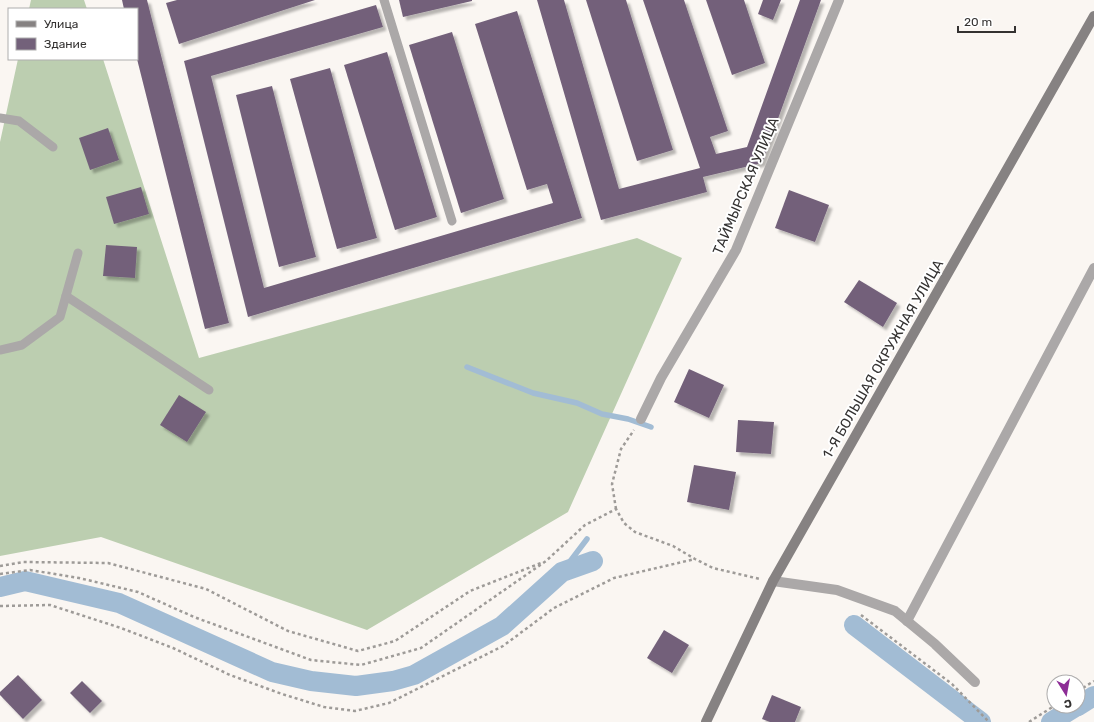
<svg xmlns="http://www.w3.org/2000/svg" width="1094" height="722" font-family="Rubik,sans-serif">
	<defs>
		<filter id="shadow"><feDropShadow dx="3.5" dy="3.5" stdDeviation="1" flood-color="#0004"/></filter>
	</defs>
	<rect width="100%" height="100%" fill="#faf6f2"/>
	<g fill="#bcceb0">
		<polygon points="31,0 84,0 87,9 29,9"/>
		<polygon points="18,59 103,59 199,358 637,238 682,258 568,512 367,630 101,537 0,556 0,142"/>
	</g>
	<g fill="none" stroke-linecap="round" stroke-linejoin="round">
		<g stroke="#a2bcd4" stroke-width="5.5">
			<polyline points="467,367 533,393 577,403 602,414 628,419 651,427"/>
			<polyline points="562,572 587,539"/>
		</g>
		<g stroke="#a2bcd4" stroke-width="20">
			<polyline points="0,587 25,581 119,603 272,672 311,681 356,686 393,681 414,675 502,626 562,572 593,561"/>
			<polyline points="854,625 981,722"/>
			<polyline points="1078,706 1094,696"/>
			<polyline points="1051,722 1077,706"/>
		</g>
	</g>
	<g fill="#73617a" filter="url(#shadow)">
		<polygon points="122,0 147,0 229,323 205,329 137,59 137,9 124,9"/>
		<polygon points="177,0 315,0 179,44 166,3"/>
		<polygon points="399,0 472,0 472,1 403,17"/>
		<polygon points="537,0 564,0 619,189 700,168 643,0 684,0 728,131 710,137 716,154 747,147 800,0 821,0 762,163 703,177 707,192 601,220"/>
		<polygon points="586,0 626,0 673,150 637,161"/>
		<polygon points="706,0 744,0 765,63 732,75"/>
		<polygon points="763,0 781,0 773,20 758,14"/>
		<polygon points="376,5 383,27 211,76 264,288 553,203 547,184 527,190 475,24 517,11 582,218 248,317 184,61"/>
		<polygon points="452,32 504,199 461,213 409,45"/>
		<polygon points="387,52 437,217 395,230 344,65"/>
		<polygon points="330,68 377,238 337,249 290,79"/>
		<polygon points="272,86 316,257 279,267 236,95"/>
		<polygon points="108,128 119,160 90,170 79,138"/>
		<polygon points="141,187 149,214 114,224 106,197"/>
		<polygon points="789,190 829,205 815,242 775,228"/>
		<polygon points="106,245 137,247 135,278 103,276"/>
		<polygon points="859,280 897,303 883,327 844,302"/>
		<polygon points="689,369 724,385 709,418 674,402"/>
		<polygon points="179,395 206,412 187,442 160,425"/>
		<polygon points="738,420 774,422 771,454 736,452"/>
		<polygon points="694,465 736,472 729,510 687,502"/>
		<polygon points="664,630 689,645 672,673 647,658"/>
		<polygon points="18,675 42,700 23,719 0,695 0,692"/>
		<polygon points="82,681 102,701 90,713 70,693"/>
		<polygon points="772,695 801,707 795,722 770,722 762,719"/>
	</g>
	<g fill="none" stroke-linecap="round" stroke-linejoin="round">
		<g stroke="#9e9b98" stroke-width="2.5" stroke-dasharray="3 3" stroke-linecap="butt">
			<polyline points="616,509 612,484 621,449 634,430"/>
			<polyline points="0,566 23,562 108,563 206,589 288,631 358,651 395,641 470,591 541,563"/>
			<polyline points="0,574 30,570 79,578 138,592 194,617 311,660 361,665 421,648 546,561 585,525 616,509 624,523 635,532 673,546 695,559 713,568 760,579"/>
			<polyline points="0,606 50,605 121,628 173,648 230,675 282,694 324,707 355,711 389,703 503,646 554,608 614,578 695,559"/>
			<polyline points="861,615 952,684 989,722"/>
			<polyline points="1078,691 1094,681"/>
			<polyline points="1029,722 1054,706"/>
		</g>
		<g stroke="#aba8a8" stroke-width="9">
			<polyline points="384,0 452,221"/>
			<polyline points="0,118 19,121 53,147"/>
			<polyline points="66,296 209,390"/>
			<polyline points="0,350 22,345 60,317 78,253"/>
		</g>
		<g stroke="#aba8a8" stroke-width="10">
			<polyline points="641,419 661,378 736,250 839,0"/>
			<polyline points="773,581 837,590 895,611 935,644 975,682"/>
			<polyline points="907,621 1094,268"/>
		</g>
		<polyline stroke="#868282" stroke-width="10" points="706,722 773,581 1094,16"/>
	</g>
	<g text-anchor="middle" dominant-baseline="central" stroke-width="4" stroke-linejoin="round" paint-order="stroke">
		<g font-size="14" fill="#343231" stroke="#fff">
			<text transform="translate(746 186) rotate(-67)">ТАЙМЫРСКАЯ УЛИЦА</text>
			<text transform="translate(883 359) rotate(-60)">1-Я БОЛЬШАЯ ОКРУЖНАЯ УЛИЦА</text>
		</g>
	</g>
	<rect x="8" y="8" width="130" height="52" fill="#ffffff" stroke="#aeadad"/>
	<rect x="16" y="21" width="20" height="6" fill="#868282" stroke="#aeadad"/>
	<text x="44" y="28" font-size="12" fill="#343231">Улица</text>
	<rect x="16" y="38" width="20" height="12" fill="#73617a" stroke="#aeadad"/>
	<text x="44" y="48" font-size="12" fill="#343231">Здание</text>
	<g transform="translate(1066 694) rotate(169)"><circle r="19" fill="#ffffff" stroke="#aeadad"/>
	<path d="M0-3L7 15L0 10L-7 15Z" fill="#8d2d96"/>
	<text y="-6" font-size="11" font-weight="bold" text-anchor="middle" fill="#343231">С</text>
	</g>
	<path d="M958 26v6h57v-6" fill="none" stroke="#343231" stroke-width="2"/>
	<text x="964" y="26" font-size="12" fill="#343231" stroke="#ffffff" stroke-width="3" paint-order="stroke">20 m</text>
</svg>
